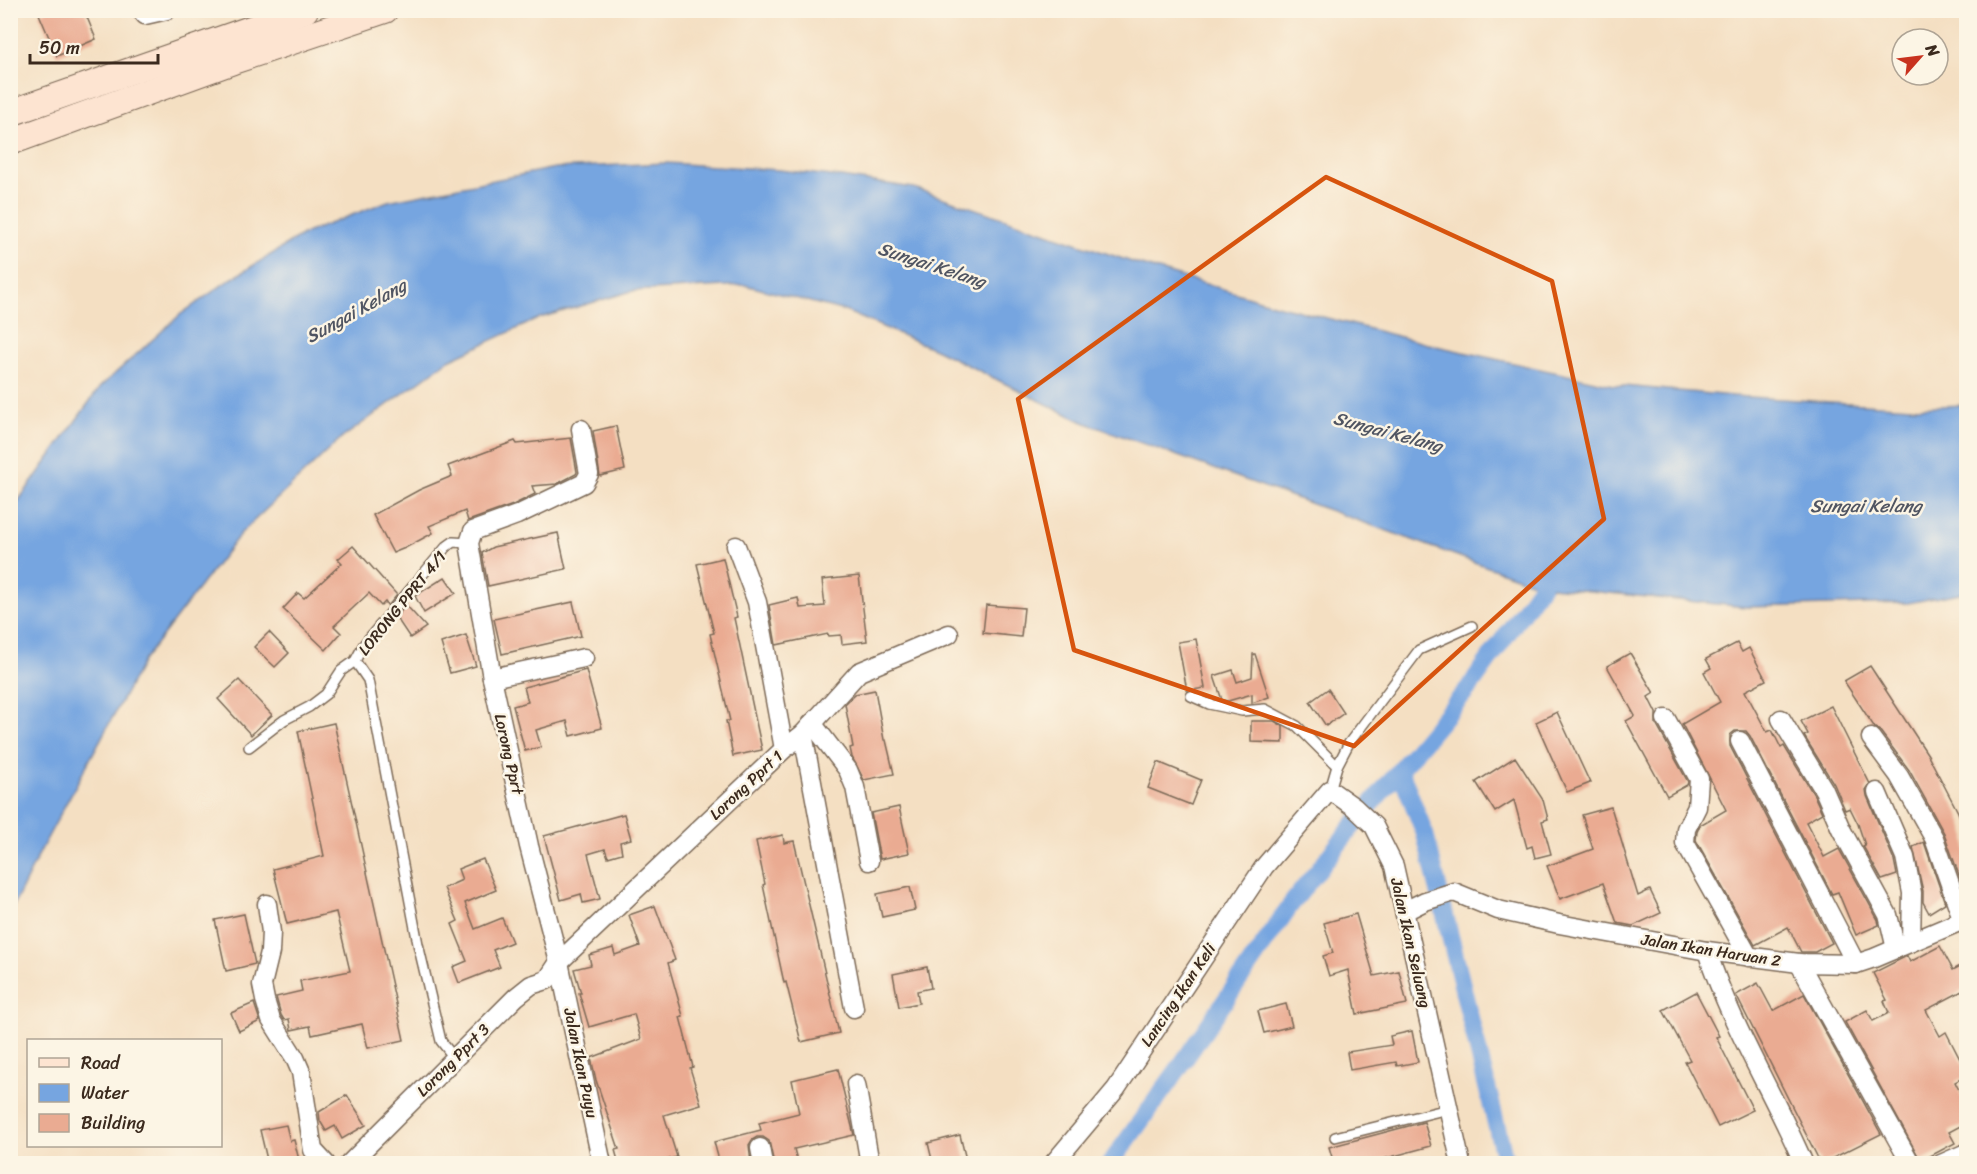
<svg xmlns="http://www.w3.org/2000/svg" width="1977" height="1174" font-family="Sriracha,sans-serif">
	<rect width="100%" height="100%" fill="#fcf5e5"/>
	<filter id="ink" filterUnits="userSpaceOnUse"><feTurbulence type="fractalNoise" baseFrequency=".0167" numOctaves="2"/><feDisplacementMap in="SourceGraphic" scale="12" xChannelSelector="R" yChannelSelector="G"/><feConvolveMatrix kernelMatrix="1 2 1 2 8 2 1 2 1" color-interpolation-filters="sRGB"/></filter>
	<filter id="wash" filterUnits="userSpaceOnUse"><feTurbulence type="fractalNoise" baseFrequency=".008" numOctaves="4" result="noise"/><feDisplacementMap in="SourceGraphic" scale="24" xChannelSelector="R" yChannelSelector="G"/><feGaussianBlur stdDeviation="1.35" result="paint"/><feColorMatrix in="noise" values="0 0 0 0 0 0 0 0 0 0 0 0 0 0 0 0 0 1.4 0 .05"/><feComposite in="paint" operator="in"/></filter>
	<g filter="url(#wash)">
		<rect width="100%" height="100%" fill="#f4dfc2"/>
		<polygon fill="#76a5e0" stroke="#58687f" stroke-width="1.5" points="666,163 779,170 841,177 914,188 1138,264 1280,306 1436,346 1613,385 1733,396 1912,407 1966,405 1966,592 1908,603 1746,607 1541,586 1083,422 937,350 845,311 745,285 632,291 540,318 449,360 338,441 241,533 143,661 43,846 11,911 11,511 100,387 181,314 228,281 306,233 388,201 555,168"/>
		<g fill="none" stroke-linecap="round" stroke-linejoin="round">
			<g stroke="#76a5e0" stroke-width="18">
				<polyline points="1400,770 1425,834 1506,1164"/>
				<polyline points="1110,1164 1179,1068 1292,903 1352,827 1471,685 1541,586 1549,564"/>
			</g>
		</g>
		<g id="blocks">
			<g fill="#eaab92">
				<polygon points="48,10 84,10 96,39 57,56 39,14"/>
				<polygon points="616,426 625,470 600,476 593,431"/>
				<polygon points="571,438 577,472 576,474 557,484 532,486 535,494 513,505 468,521 465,511 429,526 433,533 405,548 393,553 373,515 419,490 452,476 448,466 515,441 517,444"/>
				<polygon points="558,533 566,569 488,586 482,553 493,547"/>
				<polygon points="353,546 397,595 388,606 385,602 381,606 369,593 334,626 341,633 326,650 283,609 298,593 304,598 342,563 338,559"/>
				<polygon points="723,558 737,617 734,618 762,750 733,756 726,721 730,721 710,634 714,633 697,564"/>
				<polygon points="859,576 867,641 842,644 841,635 829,636 828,634 776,645 769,605 798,598 800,608 825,606 822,580"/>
				<polygon points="445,577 456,593 424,613 415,596"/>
				<polygon points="573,602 581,636 502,654 494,619"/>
				<polygon points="406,605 426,627 410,638 396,617"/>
				<polygon points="986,605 1024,608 1021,637 983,633"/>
				<polygon points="269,632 289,653 275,667 254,647"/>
				<polygon points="466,635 476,666 450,673 441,643"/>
				<polygon points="1196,639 1205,688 1187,691 1178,642"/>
				<polygon points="1737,643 1742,652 1749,648 1766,680 1745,691 1767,732 1772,730 1781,748 1784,746 1814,795 1822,813 1806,822 1824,857 1839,849 1878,920 1879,925 1856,935 1838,892 1832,894 1750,736 1746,731 1735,731 1730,735 1730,746 1832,943 1815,952 1801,952 1788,927 1755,945 1696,840 1697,832 1700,825 1726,810 1682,724 1720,702 1704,672 1711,668 1706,659"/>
				<polygon points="1630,653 1654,693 1648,697 1656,713 1656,724 1688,782 1687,785 1667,796 1626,721 1635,716 1607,666"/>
				<polygon points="1253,654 1255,654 1269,697 1252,703 1252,694 1228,701 1222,700 1214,676 1233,670 1237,682 1252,677"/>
				<polygon points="1870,666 1928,755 1958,812 1966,834 1966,891 1965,892 1944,833 1909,770 1880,731 1875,728 1844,681"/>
				<polygon points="586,670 602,728 571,736 567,721 536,730 541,747 525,751 513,706 528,702 524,687"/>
				<polygon points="239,680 272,715 251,735 218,699"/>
				<polygon points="1328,689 1344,713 1326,726 1310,702"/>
				<polygon points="875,690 884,740 886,740 894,774 864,780 852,757 850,748 853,747 845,704 855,694"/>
				<polygon points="1831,706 1870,784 1866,790 1867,796 1894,860 1897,875 1882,880 1863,846 1865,845 1858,824 1850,808 1845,810 1834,784 1804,736 1808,734 1801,721"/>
				<polygon points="1557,712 1590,783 1567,792 1536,722"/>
				<polygon points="1251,721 1274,721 1283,726 1283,743 1251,742"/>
				<polygon points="334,723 404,1040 368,1048 362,1024 312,1035 310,1026 291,1030 289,1019 284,1020 281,1015 276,997 302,991 300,981 350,971 336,912 287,924 273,869 324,856 298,731"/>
				<polygon points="1515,757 1543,800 1548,819 1542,821 1551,854 1535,858 1532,846 1527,848 1514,800 1495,812 1476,782"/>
				<polygon points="1158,762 1201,780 1191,805 1148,788"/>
				<polygon points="899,807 909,853 880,859 871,813"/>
				<polygon points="1611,807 1638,896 1650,890 1661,913 1633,926 1617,923 1603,883 1560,899 1547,866 1593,849 1582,815"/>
				<polygon points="624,814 631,839 620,842 622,853 608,857 605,849 588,854 600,899 583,903 581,894 561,900 544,836"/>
				<polygon points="783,835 784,843 794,841 839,1033 801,1042 786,982 784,983 763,885 765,884 756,841"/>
				<polygon points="1924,842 1945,903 1929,913 1923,902 1923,891 1913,847"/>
				<polygon points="483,859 496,890 465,903 475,929 502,918 512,942 493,950 500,967 459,983 453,967 467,961 452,924 458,921 444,888 462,880 458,869"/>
				<polygon points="910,887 915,910 882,917 877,894"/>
				<polygon points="655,906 675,960 668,963 683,1016 680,1017 693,1067 690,1068 701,1104 664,1115 677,1157 653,1164 619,1164 615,1150 619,1149 596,1080 591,1058 641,1039 634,1014 589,1027 579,993 581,993 574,969 591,965 589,955 613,948 615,955 640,946 629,915"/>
				<polygon points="244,914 255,964 226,971 215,920"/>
				<polygon points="1356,914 1374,976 1399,971 1407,1004 1357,1014 1348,970 1329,976 1323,956 1333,953 1324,923"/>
				<polygon points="1940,946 1953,970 1966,963 1966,989 1926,1010 1940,1036 1946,1032 1966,1071 1966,1076 1955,1082 1966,1104 1966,1123 1949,1132 1955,1143 1921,1161 1845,1022 1867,1010 1873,1021 1889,1013 1884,1001 1887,1000 1873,973 1907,956 1910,962"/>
				<polygon points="927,967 931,988 917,991 919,1003 899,1007 893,974"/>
				<polygon points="1758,983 1773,1011 1804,994 1881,1134 1821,1164 1736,995"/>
				<polygon points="1696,992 1719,1036 1716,1037 1753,1110 1718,1127 1685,1062 1690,1060 1663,1010"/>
				<polygon points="254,1003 260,1021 239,1031 231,1013"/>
				<polygon points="1286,1004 1292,1026 1264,1033 1258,1011"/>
				<polygon points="1412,1031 1418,1062 1397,1066 1396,1062 1350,1070 1347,1052 1392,1045 1390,1036"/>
				<polygon points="838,1069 854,1135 794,1149 798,1164 774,1164 769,1141 763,1137 757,1137 752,1140 749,1145 751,1164 720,1164 714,1142 761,1130 759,1123 799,1113 792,1080"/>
				<polygon points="347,1095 366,1125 342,1139 335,1126 326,1131 320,1121 319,1112"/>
				<polygon points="1424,1122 1431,1146 1365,1164 1334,1164 1329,1147"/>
				<polygon points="286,1125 290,1141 294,1140 300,1164 268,1164 260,1130"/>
				<polygon points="960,1135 967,1164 933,1164 928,1143"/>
			</g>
		</g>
	</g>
	<g filter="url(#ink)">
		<use href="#blocks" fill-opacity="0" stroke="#7c6957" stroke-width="1.5"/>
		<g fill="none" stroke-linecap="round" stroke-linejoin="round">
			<defs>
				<g id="service">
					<polyline points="355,661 368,680 418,944 441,1041 455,1059"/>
					<polyline points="1191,696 1209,704 1242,711 1265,709 1297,726 1337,766"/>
					<polyline points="249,747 284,720 309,707 326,694 341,671 355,661 364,644 446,547 453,542 469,543"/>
					<polyline points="1330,790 1337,766 1349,743 1419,650 1472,626"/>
					<polyline points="1335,1137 1448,1109"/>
				</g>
				<g id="minor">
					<polyline points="141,10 145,15 167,10"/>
					<polyline points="581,429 589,474 584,483 517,515 473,531 469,543 492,678 529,846 559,962 602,1164"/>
					<polyline points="736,546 757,602 784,749"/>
					<polyline points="492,678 584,658"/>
					<polyline points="1666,719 1699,779 1697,807 1686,829 1685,843 1749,957"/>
					<polyline points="1781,719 1824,790 1841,829 1888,915 1896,949"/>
					<polyline points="812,723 848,770 855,787 869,861"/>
					<polyline points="803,734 854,1008"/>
					<polyline points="1871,738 1899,776 1934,838 1963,921"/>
					<polyline points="1740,741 1856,964"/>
					<polyline points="1877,792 1905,857 1912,893 1911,942"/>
					<polyline points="267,904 271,932 270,952 262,985 265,1000 271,1020 295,1058 301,1072 313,1150 326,1164"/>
					<polyline points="1405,911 1425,901 1454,892 1498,910 1559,924 1707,951 1799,963 1856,964 1874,958 1966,919"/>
					<path d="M1707,951C1731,1026 1773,1092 1804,1164"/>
					<polyline points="1799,963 1911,1164"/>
					<polyline points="856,1084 870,1164"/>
					<polyline points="760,1148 763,1164"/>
					<polyline points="349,1164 516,997 531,985 547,980 559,962 784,749 803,734 859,672 949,634"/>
					<polyline points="1053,1164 1116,1089 1264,867 1330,790 1354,807 1374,826 1394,866 1461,1164"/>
					<polyline points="1941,1164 1966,1153"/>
				</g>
				<g id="secondary">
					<polyline points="10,113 305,10"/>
					<polyline points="10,142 233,61 385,10"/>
				</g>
			</defs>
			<use href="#service" stroke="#7c6957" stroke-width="12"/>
			<use href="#minor" stroke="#7c6957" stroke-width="21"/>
			<use href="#secondary" stroke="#7c6957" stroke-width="28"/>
			<use href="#service" stroke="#fff" stroke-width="9"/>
			<use href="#minor" stroke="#fff" stroke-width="18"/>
			<use href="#secondary" stroke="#fde4d1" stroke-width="26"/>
		</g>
	</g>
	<path fill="none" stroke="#d7540e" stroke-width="4.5" stroke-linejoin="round" d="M1326,177L1552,281L1604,519L1354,746L1074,650L1018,399Z"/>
	<g text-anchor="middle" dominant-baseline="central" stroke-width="5" stroke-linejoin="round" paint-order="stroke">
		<g font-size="16" fill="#3b2a1e" stroke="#fcf5e5">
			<text transform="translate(402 603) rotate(-51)">LORONG PPRT 4/1</text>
			<text transform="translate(509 754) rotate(77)">Lorong Pprt</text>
			<text transform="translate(746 785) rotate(-43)">Lorong Pprt 1</text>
			<text transform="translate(1411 943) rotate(77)">Jalan Ikan Seluang</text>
			<text transform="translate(1711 950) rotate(9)">Jalan Ikan Haruan 2</text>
			<text transform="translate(1178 995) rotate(-56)">Lancing Ikan Keli</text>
			<text transform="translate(453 1060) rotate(-45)">Lorong Pprt 3</text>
			<text transform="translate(581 1063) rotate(78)">Jalan Ikan Puyu</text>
		</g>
		<g font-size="18" font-style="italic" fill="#505562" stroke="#fcf5e5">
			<text transform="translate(932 265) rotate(18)">Sungai Kelang</text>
			<text transform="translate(356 311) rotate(-29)">Sungai Kelang</text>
			<text transform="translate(1388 432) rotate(15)">Sungai Kelang</text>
			<text x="1866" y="506">Sungai Kelang</text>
		</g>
	</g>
	<rect width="1977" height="1174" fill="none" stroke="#fcf5e5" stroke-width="36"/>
	<rect x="27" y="1039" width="195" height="108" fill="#fcf5e5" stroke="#afa495" stroke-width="1.5"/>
	<rect x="39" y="1058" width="30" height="9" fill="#fde4d1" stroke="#afa495" stroke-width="1.5"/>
	<text x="81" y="1069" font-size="18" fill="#3b2a1e">Road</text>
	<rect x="39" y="1084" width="30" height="18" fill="#76a5e0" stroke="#afa495" stroke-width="1.5"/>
	<text x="81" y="1099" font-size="18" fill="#3b2a1e">Water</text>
	<rect x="39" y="1114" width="30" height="18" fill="#eaab92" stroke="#afa495" stroke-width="1.5"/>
	<text x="81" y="1129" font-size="18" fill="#3b2a1e">Building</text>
	<g transform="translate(1920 57) rotate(62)"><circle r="28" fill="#fcf5e5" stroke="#afa495" stroke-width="1.5"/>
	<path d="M0-4.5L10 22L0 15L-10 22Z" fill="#c8321e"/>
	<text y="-9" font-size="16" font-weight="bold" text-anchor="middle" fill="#3b2a1e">N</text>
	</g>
	<path d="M30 54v9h128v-9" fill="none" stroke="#3b2a1e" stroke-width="3"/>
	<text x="39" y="54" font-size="18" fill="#3b2a1e" stroke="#fcf5e5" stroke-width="4.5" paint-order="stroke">50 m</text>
</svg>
